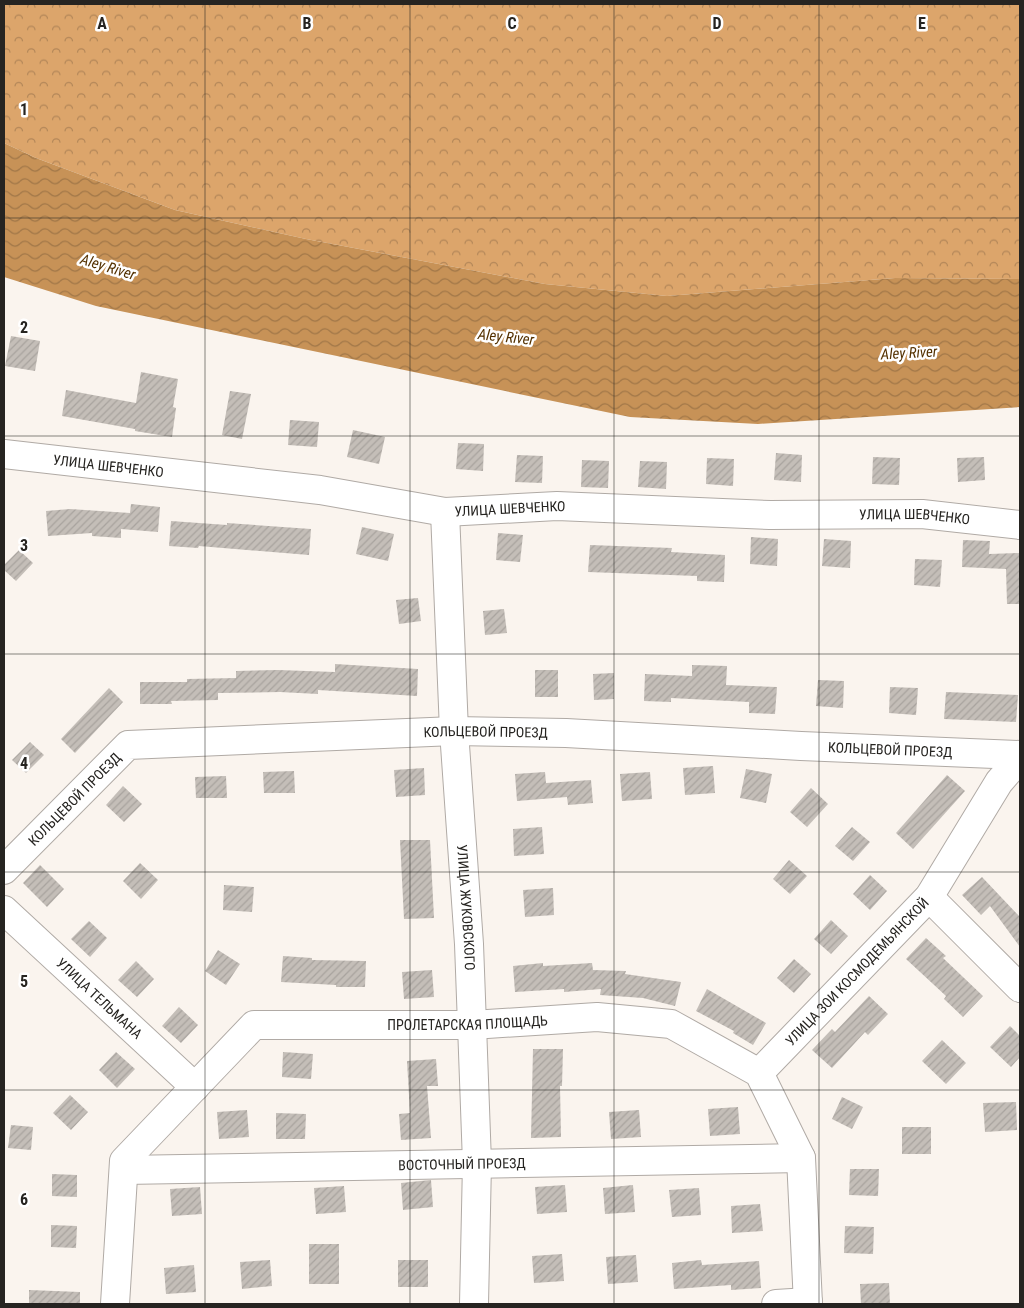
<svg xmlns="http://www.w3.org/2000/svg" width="1024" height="1308" font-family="'Roboto Condensed',sans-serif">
	<defs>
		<pattern id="forest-crowns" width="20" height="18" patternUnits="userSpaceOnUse" patternTransform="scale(1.25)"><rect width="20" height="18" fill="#dca56b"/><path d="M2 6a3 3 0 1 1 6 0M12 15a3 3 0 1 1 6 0" fill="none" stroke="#b28658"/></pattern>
		<pattern id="water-waves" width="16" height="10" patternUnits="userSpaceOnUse" patternTransform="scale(1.25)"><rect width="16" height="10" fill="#c79257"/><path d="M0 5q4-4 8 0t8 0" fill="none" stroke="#a17748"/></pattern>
		<pattern id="building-hatch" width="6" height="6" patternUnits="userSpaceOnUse" patternTransform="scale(1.25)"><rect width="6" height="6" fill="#c4beb8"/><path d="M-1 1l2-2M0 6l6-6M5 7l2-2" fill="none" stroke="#a8a39e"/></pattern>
	</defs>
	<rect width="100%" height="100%" fill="#faf4ee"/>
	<polygon fill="url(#forest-crowns)" points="4,4 1020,4 1020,279 895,278 667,296 545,284 306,239 175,210 36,158 4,143"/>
	<polygon fill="url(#water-waves)" points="4,143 36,158 175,210 306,239 545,284 667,296 895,278 1020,279 1020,407 758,424 630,417 96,306 4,277"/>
	<g fill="url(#building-hatch)">
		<polygon points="11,336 40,341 35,371 5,366"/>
		<polygon points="141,372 178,379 173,407 176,408 172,437 135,431 135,429 62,416 66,390 136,403"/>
		<polygon points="230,391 251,394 242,439 222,435"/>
		<polygon points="290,420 319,422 317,447 288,445"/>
		<polygon points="353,430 385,437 379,464 347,457"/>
		<polygon points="458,443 484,444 483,471 456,469"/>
		<polygon points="776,453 802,455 801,482 774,480"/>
		<polygon points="517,455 543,456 542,483 515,482"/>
		<polygon points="873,457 900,458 899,485 872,484"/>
		<polygon points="984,457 985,480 958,482 957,458"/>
		<polygon points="707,458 734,459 733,486 706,484"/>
		<polygon points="582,460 609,461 608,488 581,487"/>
		<polygon points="640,461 667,462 666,489 638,487"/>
		<polygon points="131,504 160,507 158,532 121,529 121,538 92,536 92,533 48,536 46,511 70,509 130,513"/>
		<polygon points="171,521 227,525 227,523 311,529 309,555 199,546 198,548 169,546"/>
		<polygon points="362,527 394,534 388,561 356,554"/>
		<polygon points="498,533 523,535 520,562 496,560"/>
		<polygon points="751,537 778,539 777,566 750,564"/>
		<polygon points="824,539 851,541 850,568 822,566"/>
		<polygon points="963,540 990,541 989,554 1020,553 1020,604 1007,604 1006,569 962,567"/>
		<polygon points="590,545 672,548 671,552 725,555 724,582 697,581 697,576 588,572"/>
		<polygon points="19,550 33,563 16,581 4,570 4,565"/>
		<polygon points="915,559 942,560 940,587 914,585"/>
		<polygon points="418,598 421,621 399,624 396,600"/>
		<polygon points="504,609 507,633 485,635 483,611"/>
		<polygon points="335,664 418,669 417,696 318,690 318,694 280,692 218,693 218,700 171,701 172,704 140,704 140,682 187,682 187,679 236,678 236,671 278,670 335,672"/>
		<polygon points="692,665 727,666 726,685 777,687 775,714 749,713 749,702 671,698 671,702 644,701 645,674 692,676"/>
		<rect x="535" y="670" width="23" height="27"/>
		<polygon points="614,673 614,699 594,700 593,674"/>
		<polygon points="818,680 844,681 843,708 816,706"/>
		<polygon points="890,687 918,688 916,715 889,713"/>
		<polygon points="109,688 123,702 75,753 61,739"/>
		<polygon points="946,692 1018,695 1016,722 944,719"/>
		<polygon points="30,742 44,755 26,773 12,760"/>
		<polygon points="713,766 715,793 685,795 683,768"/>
		<polygon points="424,768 425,795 396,797 394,770"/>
		<polygon points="746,769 772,774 766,803 740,798"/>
		<polygon points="294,771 295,793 264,793 263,772"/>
		<polygon points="545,772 546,783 591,780 593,803 568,805 567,797 517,801 515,774"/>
		<polygon points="650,772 652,799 622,801 620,774"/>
		<polygon points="947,775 965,791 913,849 896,833"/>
		<polygon points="226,776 227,798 196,798 195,777"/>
		<polygon points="123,786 142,804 124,822 106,805"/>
		<polygon points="811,788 828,804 807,827 790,812"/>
		<polygon points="542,827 544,854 514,856 513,829"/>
		<polygon points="852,827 870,842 853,861 835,846"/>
		<polygon points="400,840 430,840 434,918 404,919"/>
		<polygon points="789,860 807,876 790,894 773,879"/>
		<polygon points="140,863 158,880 141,899 123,881"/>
		<polygon points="40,865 64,889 47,907 23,883"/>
		<polygon points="870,875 887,891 870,910 853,894"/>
		<polygon points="982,877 1020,917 1020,947 990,906 981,915 962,895"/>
		<polygon points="224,885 254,887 252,912 223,910"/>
		<polygon points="553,888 554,915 525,917 523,890"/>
		<polygon points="831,920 848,936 831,954 814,939"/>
		<polygon points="89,921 107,938 90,957 71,939"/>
		<polygon points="926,938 946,956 943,958 983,996 963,1017 944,999 946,996 906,959"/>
		<polygon points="218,950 240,964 226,985 205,971"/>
		<polygon points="283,956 312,958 312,960 366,961 365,987 336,987 336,985 281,982"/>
		<polygon points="794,959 811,974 794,993 777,978"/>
		<polygon points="136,961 154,979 137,997 118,980"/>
		<polygon points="543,963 543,966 592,963 593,970 626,971 625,974 681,982 675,1006 643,998 600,995 601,989 564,992 564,989 515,992 513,966"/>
		<polygon points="432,970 434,997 404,999 402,972"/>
		<polygon points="707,989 766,1023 753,1045 733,1033 734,1031 696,1011"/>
		<polygon points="869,996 888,1014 868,1035 865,1032 832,1068 812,1050 832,1029 835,1032"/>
		<polygon points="179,1007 198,1025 181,1043 162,1026"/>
		<polygon points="1010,1026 1020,1036 1020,1057 1011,1067 990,1047"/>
		<polygon points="942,1040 966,1063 946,1084 922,1061"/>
		<polygon points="533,1049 563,1049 562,1086 560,1086 561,1137 531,1138"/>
		<polygon points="116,1052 135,1069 117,1088 99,1070"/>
		<polygon points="283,1052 313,1054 311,1079 282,1077"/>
		<polygon points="436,1059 438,1086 427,1086 431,1138 401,1140 399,1114 410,1113 407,1061"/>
		<polygon points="70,1095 88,1112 71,1130 53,1113"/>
		<polygon points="842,1097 863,1107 852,1129 832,1119"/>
		<polygon points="1016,1102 1017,1130 985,1132 983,1103"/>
		<polygon points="738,1107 740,1134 710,1136 708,1109"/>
		<polygon points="247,1110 249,1137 219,1139 217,1112"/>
		<polygon points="639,1110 641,1137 611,1139 609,1112"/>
		<polygon points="276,1113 306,1114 305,1139 276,1139"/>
		<polygon points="11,1125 33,1127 31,1150 8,1148"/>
		<rect x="902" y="1127" width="29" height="27"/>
		<polygon points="850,1169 879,1169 878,1196 849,1195"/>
		<polygon points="52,1174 77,1175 77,1197 52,1196"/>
		<polygon points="431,1180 433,1207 403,1210 401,1183"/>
		<polygon points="565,1185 567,1212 537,1214 535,1187"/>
		<polygon points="633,1185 635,1212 605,1214 603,1188"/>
		<polygon points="344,1186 346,1212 316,1214 314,1188"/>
		<polygon points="200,1187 202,1214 172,1216 170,1189"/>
		<polygon points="699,1188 701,1215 672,1217 669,1190"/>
		<polygon points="760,1204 763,1231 732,1233 731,1206"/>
		<polygon points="51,1225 77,1226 76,1248 51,1247"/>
		<polygon points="845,1226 874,1227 873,1254 844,1253"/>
		<rect x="309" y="1244" width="30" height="40"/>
		<polygon points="562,1254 564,1281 534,1283 532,1256"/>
		<polygon points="636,1255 638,1282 608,1284 606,1257"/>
		<polygon points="270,1260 272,1286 242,1289 240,1262"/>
		<rect x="398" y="1260" width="30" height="27"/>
		<polygon points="701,1260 702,1265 759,1261 761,1288 731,1290 731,1285 674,1289 672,1263"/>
		<polygon points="194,1265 196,1292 166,1294 164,1268"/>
		<polygon points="889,1283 890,1304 861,1304 860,1284"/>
		<polygon points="29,1290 80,1292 80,1304 29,1304"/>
	</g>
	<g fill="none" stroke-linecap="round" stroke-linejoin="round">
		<defs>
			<g id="minor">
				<path id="s1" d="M4,454L320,490L445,512L557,506L770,515L922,514L1020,525"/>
				<path id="s2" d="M445,512L454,731L469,944L472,1025L477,1163L474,1304"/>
				<path id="s3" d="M4,870L128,745L454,731L566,733L801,746L1020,755"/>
				<polyline points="929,897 1020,988"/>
				<path id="s4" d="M4,910L195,1087"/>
				<path id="s5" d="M759,1073L929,897L999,782L1020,758"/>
				<path id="s6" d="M124,1170L801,1158"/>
				<path id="s7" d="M115,1304L124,1161L254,1025H472L597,1017L671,1024L759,1073L801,1158L808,1304"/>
				<polyline points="776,1304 808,1302"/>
			</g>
		</defs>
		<use href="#minor" stroke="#b0aaa5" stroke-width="30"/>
		<use href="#minor" stroke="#fff" stroke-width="28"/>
	</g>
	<path fill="none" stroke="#262421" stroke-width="1" stroke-opacity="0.55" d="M205,4V1304M410,4V1304M614,4V1304M819,4V1304M4,218H1020M4,436H1020M4,654H1020M4,872H1020M4,1090H1020"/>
	<g text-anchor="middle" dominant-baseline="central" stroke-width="5" stroke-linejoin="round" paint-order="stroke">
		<g font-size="14" fill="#262421" stroke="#fff">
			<text stroke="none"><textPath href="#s1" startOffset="105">УЛИЦА ШЕВЧЕНКО</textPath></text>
			<text stroke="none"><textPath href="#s1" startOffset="510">УЛИЦА ШЕВЧЕНКО</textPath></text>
			<text stroke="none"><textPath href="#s1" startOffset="915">УЛИЦА ШЕВЧЕНКО</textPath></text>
			<text stroke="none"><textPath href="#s3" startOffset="534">КОЛЬЦЕВОЙ ПРОЕЗД</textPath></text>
			<text stroke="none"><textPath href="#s3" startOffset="939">КОЛЬЦЕВОЙ ПРОЕЗД</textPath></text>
			<text stroke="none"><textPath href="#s3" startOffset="100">КОЛЬЦЕВОЙ ПРОЕЗД</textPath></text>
			<text stroke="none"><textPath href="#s2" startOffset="396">УЛИЦА ЖУКОВСКОГО</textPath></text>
			<text stroke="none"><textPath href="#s5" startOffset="141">УЛИЦА ЗОИ КОСМОДЕМЬЯНСКОЙ</textPath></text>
			<text stroke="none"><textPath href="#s4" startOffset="130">УЛИЦА ТЕЛЬМАНА</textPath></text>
			<text stroke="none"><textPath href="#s7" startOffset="545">ПРОЛЕТАРСКАЯ ПЛОЩАДЬ</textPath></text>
			<text stroke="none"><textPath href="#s6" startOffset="338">ВОСТОЧНЫЙ ПРОЕЗД</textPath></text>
		</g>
		<g font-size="15" font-style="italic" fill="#543100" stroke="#fff">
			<text transform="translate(108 267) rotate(17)">Aley River</text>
			<text transform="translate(506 337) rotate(6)">Aley River</text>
			<text transform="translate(909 353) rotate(-3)">Aley River</text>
		</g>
	</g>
	<g font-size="16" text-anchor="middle" font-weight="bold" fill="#262421" stroke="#fff" stroke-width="5" stroke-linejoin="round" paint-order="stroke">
		<text x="102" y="29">A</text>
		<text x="307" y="29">B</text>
		<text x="512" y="29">C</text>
		<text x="717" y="29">D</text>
		<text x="922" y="29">E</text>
		<text x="24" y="115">1</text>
		<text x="24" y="333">2</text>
		<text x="24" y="551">3</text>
		<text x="24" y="769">4</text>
		<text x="24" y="987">5</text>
		<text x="24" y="1205">6</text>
	</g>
	<rect width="1024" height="1308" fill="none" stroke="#262421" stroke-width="10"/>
</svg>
